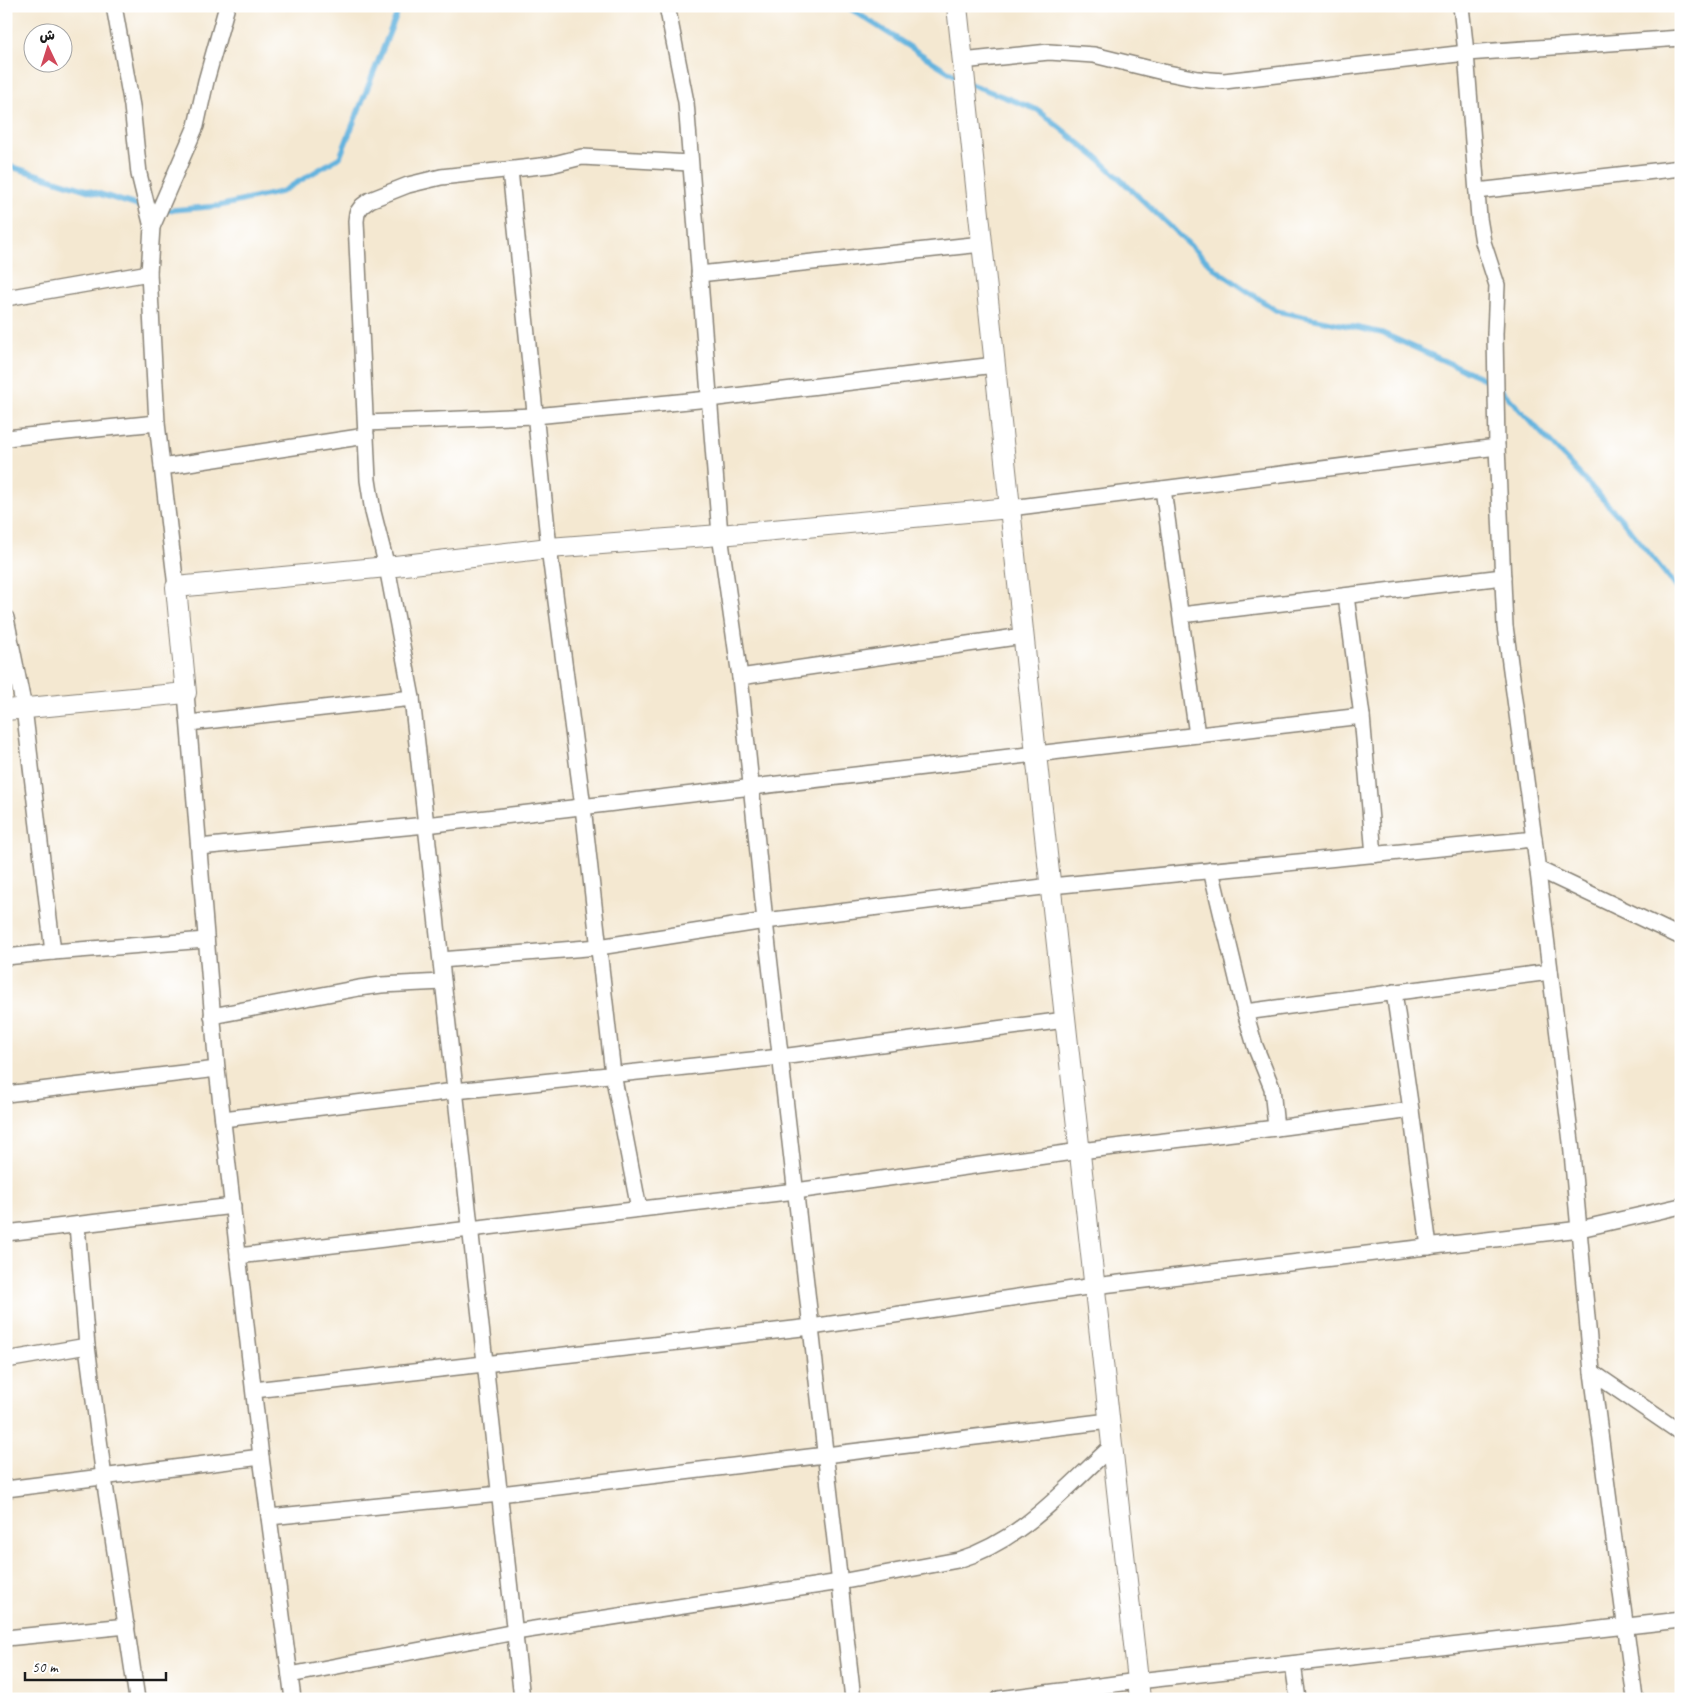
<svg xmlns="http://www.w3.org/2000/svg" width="1687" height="1705" font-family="Caveat,'Playpen Sans Arabic',sans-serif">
	<rect width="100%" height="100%" fill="#fff"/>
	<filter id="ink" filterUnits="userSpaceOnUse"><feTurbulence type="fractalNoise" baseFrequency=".02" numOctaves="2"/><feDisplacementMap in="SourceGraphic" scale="10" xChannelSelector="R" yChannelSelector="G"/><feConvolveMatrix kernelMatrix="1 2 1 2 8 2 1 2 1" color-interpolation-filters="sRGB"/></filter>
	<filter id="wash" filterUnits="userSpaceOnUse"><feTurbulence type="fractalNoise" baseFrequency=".0096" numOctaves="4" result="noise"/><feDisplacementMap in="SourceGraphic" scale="20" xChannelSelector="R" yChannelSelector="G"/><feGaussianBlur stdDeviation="1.12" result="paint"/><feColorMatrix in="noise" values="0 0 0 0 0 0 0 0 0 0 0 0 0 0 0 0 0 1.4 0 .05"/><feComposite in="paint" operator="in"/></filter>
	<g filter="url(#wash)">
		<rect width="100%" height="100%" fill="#f4e8d1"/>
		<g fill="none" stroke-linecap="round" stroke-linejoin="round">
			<g stroke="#63b3de" stroke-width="5.5">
				<polyline points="846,6 960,79"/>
				<polyline points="970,84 1038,110 1101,161 1215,269 1277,311 1382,333 1496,384 1623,521 1681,593"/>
				<polyline points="6,165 145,208"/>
				<polyline points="161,211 219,206 281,192 340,157 400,6"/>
			</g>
		</g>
	</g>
	<g filter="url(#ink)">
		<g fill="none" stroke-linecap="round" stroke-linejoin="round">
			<defs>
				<g id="minor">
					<polyline points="114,6 132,106 139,174 152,227"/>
					<polyline points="667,6 686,102 720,535 740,677 765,921 853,1699"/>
					<polyline points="1461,6 1466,53 1479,218 1483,242 1497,285 1495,334 1497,447 1505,626 1534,839 1571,1142 1592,1372 1635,1699"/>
					<polyline points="962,61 1049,52 1094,55 1163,72 1198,79 1224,81 1466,53 1681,38"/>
					<polyline points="510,170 549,548 583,807 613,1074 639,1209"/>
					<polyline points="1477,191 1681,168"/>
					<polyline points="699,274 982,244"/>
					<polyline points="6,298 149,273"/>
					<polyline points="366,423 535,416 709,399 995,365"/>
					<polyline points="6,438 157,423"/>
					<polyline points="162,467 366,436"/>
					<polyline points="1163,489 1197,735"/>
					<polyline points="1010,508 1497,447"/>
					<polyline points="176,587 157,423 149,273 152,227 196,126 206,81 227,6"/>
					<polyline points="1346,596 1362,716 1374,855"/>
					<polyline points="1181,615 1503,577"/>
					<polyline points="6,618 24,708 53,952"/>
					<polyline points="740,677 1023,636"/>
					<polyline points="186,693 217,1069 261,1457 293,1699"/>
					<polyline points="189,723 412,698"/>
					<polyline points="199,847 426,825 1362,716"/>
					<polyline points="1538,869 1681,937"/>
					<polyline points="1211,870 1245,1012 1255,1046 1272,1088 1276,1128"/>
					<polyline points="6,957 53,952 206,940"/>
					<polyline points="441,960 599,947 765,921 1051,886 1534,839"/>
					<polyline points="1394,992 1411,1110"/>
					<polyline points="1245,1012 1550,972"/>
					<polyline points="212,1016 359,988 381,985 443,982"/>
					<polyline points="6,1094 217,1069"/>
					<polyline points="223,1119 455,1091 781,1057 1065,1020"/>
					<polyline points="77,1225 87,1346 104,1478 137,1699"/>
					<polyline points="6,1233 233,1206"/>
					<polyline points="238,1256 796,1191 1080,1151 1276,1128 1411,1110 1429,1247"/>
					<polyline points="6,1360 87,1346"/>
					<polyline points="1592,1372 1681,1433"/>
					<polyline points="254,1390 811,1327 1094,1286 1580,1229 1681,1206"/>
					<polyline points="6,1489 261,1457"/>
					<polyline points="269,1517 500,1494 1109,1421"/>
					<polyline points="6,1638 127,1626"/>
					<polyline points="1293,1664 1298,1699"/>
					<path d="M290,1675L515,1632L840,1582L958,1560C1021,1541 1065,1489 1112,1446"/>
					<polyline points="522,1699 412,698 387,567 373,512 368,480 356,221 357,213 362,206 370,200 408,185 441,177 550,165 582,157 690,163"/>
					<polyline points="999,1699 1138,1681 1681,1620"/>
				</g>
				<g id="tertiary">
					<polyline points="957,6 1036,754 1140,1699"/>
					<polyline points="6,710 186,693 176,587 387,567 549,548 720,535 1010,508"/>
				</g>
			</defs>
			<use href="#minor" stroke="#888276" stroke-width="18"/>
			<use href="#tertiary" stroke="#888276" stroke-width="22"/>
			<use href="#minor" stroke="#fff" stroke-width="15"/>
			<use href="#tertiary" stroke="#fff" stroke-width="20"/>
		</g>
	</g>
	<rect width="1687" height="1705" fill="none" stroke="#fff" stroke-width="25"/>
	<g transform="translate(48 48) rotate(356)"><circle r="24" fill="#ffffff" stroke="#a4a4a4"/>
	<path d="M0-4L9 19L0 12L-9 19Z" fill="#d1495b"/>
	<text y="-8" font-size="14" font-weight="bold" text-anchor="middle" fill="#1c1c1c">ش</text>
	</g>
	<path d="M25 1672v8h141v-8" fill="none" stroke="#1c1c1c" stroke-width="2.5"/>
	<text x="32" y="1672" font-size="15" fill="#1c1c1c" stroke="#ffffff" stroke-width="4" paint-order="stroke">50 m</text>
</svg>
